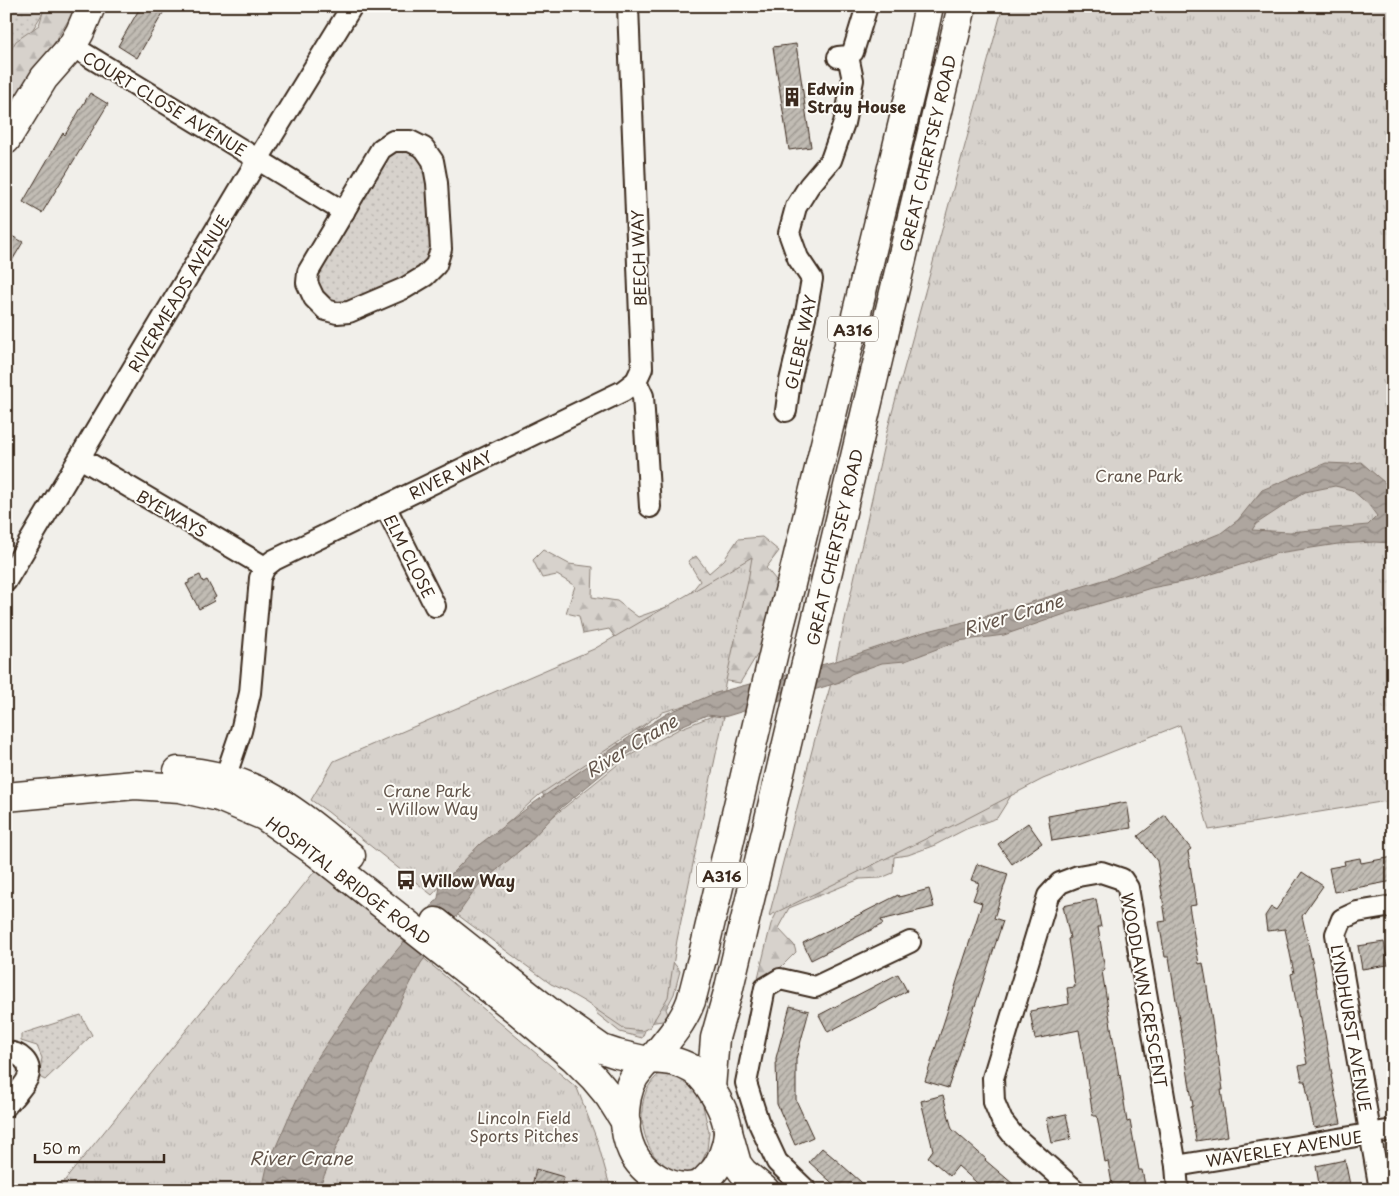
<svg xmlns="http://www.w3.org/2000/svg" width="1399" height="1196" font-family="'Playpen Sans',sans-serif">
	<defs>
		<pattern id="grass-dots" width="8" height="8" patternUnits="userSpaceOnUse" patternTransform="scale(1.25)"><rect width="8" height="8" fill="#d7d2cc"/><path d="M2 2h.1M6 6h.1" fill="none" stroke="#b9b4af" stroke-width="1.8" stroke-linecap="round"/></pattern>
		<pattern id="forest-firs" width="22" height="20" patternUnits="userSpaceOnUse" patternTransform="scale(1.25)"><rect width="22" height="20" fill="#d7d2cc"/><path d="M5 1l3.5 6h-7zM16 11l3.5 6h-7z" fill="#b9b4af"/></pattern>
		<pattern id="park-tufts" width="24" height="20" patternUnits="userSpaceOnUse" patternTransform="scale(1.25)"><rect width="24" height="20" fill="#d7d2cc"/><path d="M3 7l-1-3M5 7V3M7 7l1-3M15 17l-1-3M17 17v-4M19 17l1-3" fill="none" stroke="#b9b4af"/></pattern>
		<pattern id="water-waves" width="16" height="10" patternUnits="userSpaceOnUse" patternTransform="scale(1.25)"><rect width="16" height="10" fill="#aea69f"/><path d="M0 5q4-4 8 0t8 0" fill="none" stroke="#8f8781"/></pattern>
		<pattern id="building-hatch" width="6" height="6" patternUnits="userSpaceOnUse" patternTransform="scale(1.25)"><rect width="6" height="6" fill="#c1bcb4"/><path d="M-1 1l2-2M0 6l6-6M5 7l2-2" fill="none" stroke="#9e9992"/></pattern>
	</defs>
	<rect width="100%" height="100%" fill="#f1efea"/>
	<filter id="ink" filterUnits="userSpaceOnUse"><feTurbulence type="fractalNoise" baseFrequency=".02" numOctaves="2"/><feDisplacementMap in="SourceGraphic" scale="10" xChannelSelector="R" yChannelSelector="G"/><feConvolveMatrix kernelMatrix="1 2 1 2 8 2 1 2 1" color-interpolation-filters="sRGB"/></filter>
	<g filter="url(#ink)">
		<g fill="url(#grass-dots)" stroke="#897e75">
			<polygon points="6,6 47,6 6,73"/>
			<polygon points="424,148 441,249 425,276 326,310 308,272 381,149"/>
			<polygon points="81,1015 92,1035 45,1080 39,1077 42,1058 37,1046 21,1041 21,1034"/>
			<path d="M673,1071L684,1075L701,1097L709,1132L707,1150L701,1164L690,1173C681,1173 672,1172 664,1167C661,1165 659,1161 656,1158C640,1137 635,1098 655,1078C657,1076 659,1074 661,1073C664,1072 669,1071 673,1071Z"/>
		</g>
		<g fill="url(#forest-firs)" stroke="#897e75">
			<polygon points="45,6 77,6 6,122 6,58 16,41 39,25"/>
			<polygon points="762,537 779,551 766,568 781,586 760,650 740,683 721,680 664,705 639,731 620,722 620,644 609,629 583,634 579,616 566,613 575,586 557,575 542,578 533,560 543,550 569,564 593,567 592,597 617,601 638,617 684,601 700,581 688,561 696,556 709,573 724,560 738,539"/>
			<polygon points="610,740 622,745 549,806 537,783"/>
			<polygon points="1012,794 997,818 966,829 935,845 908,855 894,857 893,873 881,878 860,879 789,908 778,928 794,945 796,952 781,967 771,973 750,1040 744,1036 771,924 783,900"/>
			<polygon points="669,957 680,971 674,994 666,1009 670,1020 648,1023 642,1038 620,1032 596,1013 596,1004"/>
		</g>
		<g fill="url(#park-tufts)" stroke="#897e75">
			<polygon points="1003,6 1393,6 1393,800 1209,830 1180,725 1043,779 968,818 769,916 817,731 830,687 887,431"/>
			<polygon points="752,557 748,581 723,694 663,712 539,795 458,867 432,895 328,812 311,800 334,761 594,649"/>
			<polygon points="725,711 677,940 668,997 650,1027 642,1031 625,1029 585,1002 564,990 551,984 451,910 540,827 627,757 679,729"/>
			<polygon points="319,866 401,939 577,1088 597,1140 611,1190 57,1190"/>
		</g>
		<path fill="url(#water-waves)" stroke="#80746b" fill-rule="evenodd" d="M1361,462L1393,490V543L1374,542L1338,544L1278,553L1193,580L1151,588L1068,613L1004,635L958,641L905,661L882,663L851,674L840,682L724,717L707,715L655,737L620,759L561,808L525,846L478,886L459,913L421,963L408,988L380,1046L318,1190H262L267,1167L288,1119L312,1066L360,994L402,944L438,898L440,886L480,844L534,803L631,736L668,713L716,693L836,661L924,632L980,618L1113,577L1221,533L1238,520L1262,490L1326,463L1349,464ZM1335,486L1352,490L1368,504L1377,516L1368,525L1290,532L1252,530L1256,524L1305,492Z"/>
		<g fill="url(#building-hatch)" stroke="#3b2a1e">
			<polygon points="141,6 167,6 137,58 118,46"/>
			<polygon points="796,44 811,147 789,150 773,47"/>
			<polygon points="90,93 108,104 42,213 23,202 63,133 65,135"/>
			<polygon points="6,233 23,242 6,271"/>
			<polygon points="200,575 203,582 207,580 216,597 213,599 214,601 199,609 186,584 189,583 189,580"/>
			<polygon points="1127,802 1131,828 1052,841 1048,816"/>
			<polygon points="1165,815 1191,849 1188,851 1196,905 1189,906 1199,964 1203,963 1206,980 1217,1055 1218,1055 1223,1090 1221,1090 1228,1136 1196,1141 1191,1107 1193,1106 1169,957 1165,957 1159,922 1166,921 1157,861 1138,836"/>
			<polygon points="1028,823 1042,843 1012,864 998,844"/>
			<polygon points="1393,857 1393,881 1334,892 1329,868 1345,865 1344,861 1360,858 1361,863"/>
			<polygon points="977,864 1008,874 994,918 1003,921 948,1088 925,1081 982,903 973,900 979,883 971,880"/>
			<polygon points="1302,872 1323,886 1302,916 1314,970 1332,1075 1331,1075 1341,1123 1314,1128 1305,1081 1302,1081 1299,1066 1307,1064 1291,974 1294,973 1285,929 1267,931 1265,916 1271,907 1276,910"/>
			<polygon points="929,889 934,907 881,920 883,924 811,960 803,943 898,895 899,897"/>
			<polygon points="1096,899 1101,927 1098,927 1105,970 1102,971 1119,1076 1120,1075 1127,1122 1130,1121 1139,1170 1142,1170 1146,1190 1113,1190 1108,1161 1105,1162 1097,1116 1093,1116 1079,1030 1035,1039 1030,1011 1069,1004 1067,988 1075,987 1068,939 1070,938 1063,906"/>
			<polygon points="1384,942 1388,965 1362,969 1358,946"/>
			<polygon points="898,974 907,991 828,1032 819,1015"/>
			<polygon points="790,1006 809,1011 796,1059 796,1100 813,1137 795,1145 777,1104 776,1058"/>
			<polygon points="943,1095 952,1129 986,1159 985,1160 1020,1190 985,1190 958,1166 950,1176 928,1157 933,1150 921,1101"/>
			<polygon points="1066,1114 1071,1139 1052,1143 1047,1118"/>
			<polygon points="822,1148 834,1158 870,1190 840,1190 809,1162"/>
			<polygon points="1345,1160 1351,1190 1320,1190 1316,1166"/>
			<polygon points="536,1169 564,1177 560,1190 531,1190"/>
		</g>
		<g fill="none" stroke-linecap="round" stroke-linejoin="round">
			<defs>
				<g id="minor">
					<polyline points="628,6 642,368 636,381 643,396 650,507"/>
					<polyline points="72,46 344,212"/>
					<polyline points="838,57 848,56 853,52 867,6"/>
					<polygon points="393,141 410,141 424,148 433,161 437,183 441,249 436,265 425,276 405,288 349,312 337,313 326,310 314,298 307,283 308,272 381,149"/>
					<polyline points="786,411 790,381 806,313 812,279 798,258 789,233 796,207 809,186 831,160 844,123 853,80 848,56"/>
					<polyline points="80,458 265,567"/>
					<polyline points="385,506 435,606"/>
					<polyline points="6,581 258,159 352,6"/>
					<polyline points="225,778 241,731 250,693 260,578 265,567 274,560 623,391 636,381"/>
					<path d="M6,1052C19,1052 33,1063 28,1077C26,1084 11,1100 6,1106"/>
					<polyline points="1176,1166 1393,1130"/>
					<polyline points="806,1190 777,1162 758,1121 746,1083 765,988 780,979 815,987 910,942"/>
					<polyline points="1075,1190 1013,1135 1002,1121 994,1102 993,1078 1048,896 1060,883 1078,876 1101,872 1122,879 1128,888 1176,1166 1178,1190"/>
					<polyline points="1380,1190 1336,934 1342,919 1357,912 1393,906"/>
				</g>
				<g id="secondary">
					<path d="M178,771C207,772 241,781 267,795C297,811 324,835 351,856"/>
					<polyline points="6,797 135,785 180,788 219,797 264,816 317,853 519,1012 574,1058 594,1078 609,1096 626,1123"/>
					<polyline points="436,922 552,1014 602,1049 617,1054 648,1061"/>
					<polyline points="728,1132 737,1164 743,1172 765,1190"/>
				</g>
				<polyline id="primary" points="6,140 44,78 72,46 80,32 91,6"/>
				<g id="trunk">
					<path d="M652,1059C667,1041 683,1023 691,1001C695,987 698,973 702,959L780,626L791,584L912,85L929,6"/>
					<path d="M652,1059C668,1060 678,1061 692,1069C708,1078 729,1116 728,1134C727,1146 721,1163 713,1172C708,1177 702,1185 695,1186C671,1191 642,1173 632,1151C621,1128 622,1088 641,1068C644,1064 647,1061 652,1059Z"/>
					<polyline points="711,1088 715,1038 728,992 962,6"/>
				</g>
			</defs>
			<use href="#minor" stroke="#3b2a1e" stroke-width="24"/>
			<use href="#secondary" stroke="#3b2a1e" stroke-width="31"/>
			<use href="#primary" stroke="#3b2a1e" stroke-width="31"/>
			<use href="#trunk" stroke="#3b2a1e" stroke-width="31"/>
			<use href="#minor" stroke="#fdfcf7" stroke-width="20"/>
			<use href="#secondary" stroke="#fdfcf7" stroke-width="28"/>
			<use href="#primary" stroke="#fdfcf7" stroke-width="28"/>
			<use href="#trunk" stroke="#fdfcf7" stroke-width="28"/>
		</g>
	</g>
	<defs>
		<symbol id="building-bare" viewBox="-9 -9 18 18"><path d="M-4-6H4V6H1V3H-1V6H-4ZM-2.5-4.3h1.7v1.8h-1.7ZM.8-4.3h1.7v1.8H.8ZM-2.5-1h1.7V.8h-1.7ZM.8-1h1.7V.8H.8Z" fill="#3b2a1e" stroke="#fdfcf7" stroke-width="2.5" paint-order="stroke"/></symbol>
		<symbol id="bus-bare" viewBox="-9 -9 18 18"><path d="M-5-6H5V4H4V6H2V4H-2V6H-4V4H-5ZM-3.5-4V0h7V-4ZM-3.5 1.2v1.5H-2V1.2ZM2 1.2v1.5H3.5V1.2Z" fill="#3b2a1e" stroke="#fdfcf7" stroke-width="2.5" paint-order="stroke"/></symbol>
	</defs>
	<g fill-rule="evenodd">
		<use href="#building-bare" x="778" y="83" width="28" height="28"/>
		<use href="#bus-bare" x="392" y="866" width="28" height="28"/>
	</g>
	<g text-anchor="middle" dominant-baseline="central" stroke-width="4" stroke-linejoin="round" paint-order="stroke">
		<g fill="#fdfcf7" stroke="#75695f" stroke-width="1">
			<rect x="828" y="316.5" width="50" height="25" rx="4"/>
			<rect x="697" y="862.5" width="50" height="25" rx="4"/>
		</g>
		<g font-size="15" font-weight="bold" fill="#3b2a1e">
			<text x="853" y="329">A316</text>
			<text x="722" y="875">A316</text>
		</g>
		<g font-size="16" font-weight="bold" fill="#3b2a1e" stroke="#fdfcf7" text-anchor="start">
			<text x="807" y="88">Edwin<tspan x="807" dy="18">Stray House</tspan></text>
			<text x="421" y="880">Willow Way</text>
		</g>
		<g font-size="16" fill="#3b2a1e" stroke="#fdfcf7">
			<text transform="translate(165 103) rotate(31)">COURT CLOSE AVENUE</text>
			<text transform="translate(927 153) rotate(-77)">GREAT CHERTSEY ROAD</text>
			<text transform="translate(638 258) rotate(-92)">BEECH WAY</text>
			<text transform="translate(178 293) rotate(-59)">RIVERMEADS AVENUE</text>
			<text transform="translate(800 342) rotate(-78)">GLEBE WAY</text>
			<text transform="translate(450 474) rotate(-26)">RIVER WAY</text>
			<text transform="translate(172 513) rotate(30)">BYEWAYS</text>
			<text transform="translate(834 547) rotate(-77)">GREAT CHERTSEY ROAD</text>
			<text transform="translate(410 556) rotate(63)">ELM CLOSE</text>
			<text transform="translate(349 880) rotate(37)">HOSPITAL BRIDGE ROAD</text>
			<text transform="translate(1145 990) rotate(80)">WOODLAWN CRESCENT</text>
			<text transform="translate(1352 1028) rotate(80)">LYNDHURST AVENUE</text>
			<text transform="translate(1284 1148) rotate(-9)">WAVERLEY AVENUE</text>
		</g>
		<g font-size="16" fill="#62544a" stroke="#fdfcf7">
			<text x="1139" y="475">Crane Park</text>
			<text x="427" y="790">Crane Park<tspan x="427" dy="18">- Willow Way</tspan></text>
			<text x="524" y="1117">Lincoln Field<tspan x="524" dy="18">Sports Pitches</tspan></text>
		</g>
		<g font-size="18" font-style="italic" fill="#63554b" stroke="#fdfcf7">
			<text transform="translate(1013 614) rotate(-17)">River Crane</text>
			<text transform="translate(631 745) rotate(-31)">River Crane</text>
			<text x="301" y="1157">River Crane</text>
		</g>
	</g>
	<rect width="1399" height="1196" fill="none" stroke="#fdfcf7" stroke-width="25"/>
	<rect x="12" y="12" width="1374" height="1171" fill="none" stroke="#3b2a1e" stroke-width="2" filter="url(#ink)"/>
	<path d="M35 1154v8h129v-8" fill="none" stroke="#3b2a1e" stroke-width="2.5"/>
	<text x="42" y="1154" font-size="15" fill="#3b2a1e" stroke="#fdfcf7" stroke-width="4" paint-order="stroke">50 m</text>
</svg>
